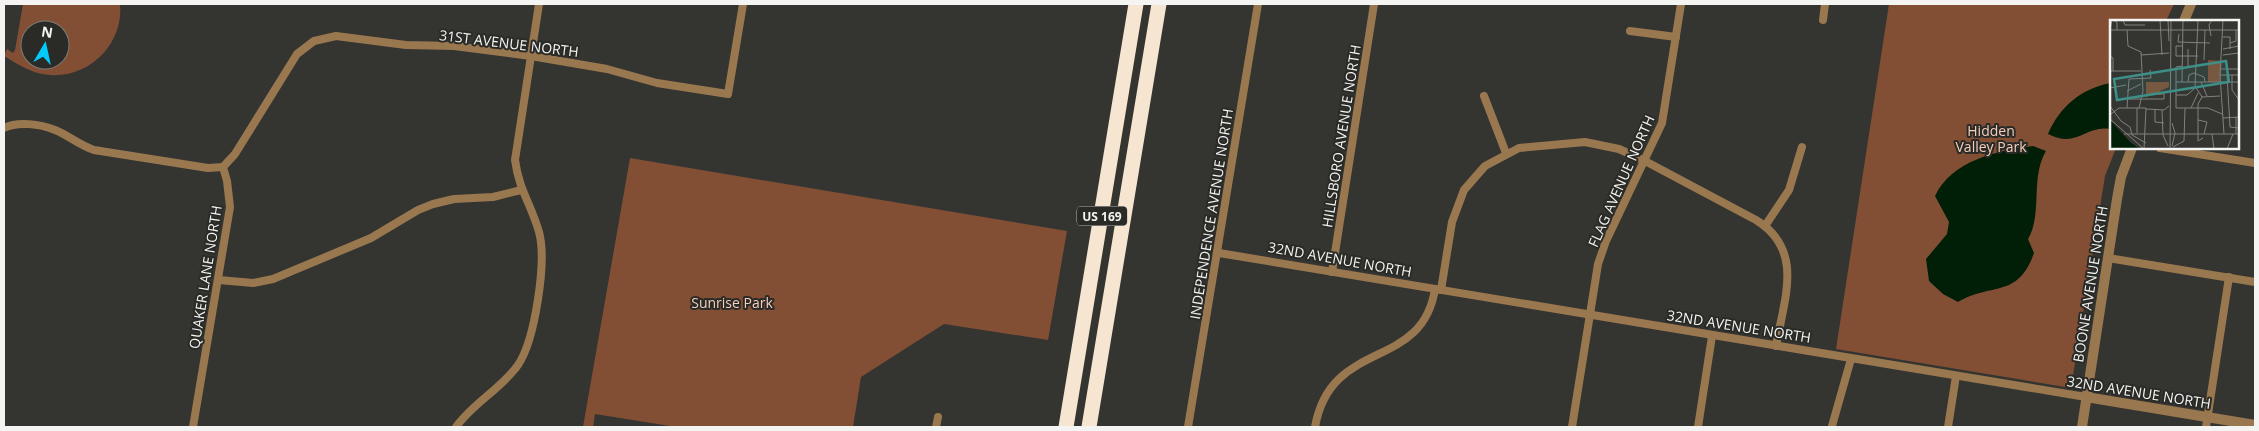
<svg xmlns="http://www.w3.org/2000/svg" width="2259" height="431" font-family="'Open Sans',sans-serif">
	<rect width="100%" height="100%" fill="#343431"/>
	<g fill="#824f35" fill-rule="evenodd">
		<path d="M23,4H120C124,43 90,78 50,75C33,74 19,65 4,56L7,49L13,53L15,50ZM30,30H60V60H30Z"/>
		<polygon points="1889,4 2174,4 2166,21 2112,21 2112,148 2116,148 2105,176 2071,388 1836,349"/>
		<polygon points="630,158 1067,231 1048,340 944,324 861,377 853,427 676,427 595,414 593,427 583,427"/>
	</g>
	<g fill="#011f06">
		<path d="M2111,83L2110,129C2085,125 2077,149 2048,134C2060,106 2082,88 2111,83Z"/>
		<path d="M2033,146L2046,151C2030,178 2043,213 2028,239L2034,253C2018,299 1992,282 1958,302L1943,294L1929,281L1926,259L1947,234L1949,222L1935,196C1952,160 1997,151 2033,146Z"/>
	</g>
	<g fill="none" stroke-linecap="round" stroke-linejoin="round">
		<g stroke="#9a784f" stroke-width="8">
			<polyline points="1823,20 1825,4"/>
			<polyline points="1630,31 1676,37"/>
			<polyline points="1484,96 1506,153"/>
			<path d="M4,128C18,121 40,124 55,130C68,135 79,145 94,150L208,168L223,167"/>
			<polyline points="2160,148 2255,163"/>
			<polyline points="223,167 235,154 297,54 314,41 336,36 406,45 454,46 531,56 607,69 657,83 728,94 743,4"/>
			<polyline points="1765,226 1789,190 1802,147"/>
			<polyline points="1219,253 2086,397"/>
			<polyline points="2108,258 2255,282"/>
			<polyline points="1332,272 1374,4"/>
			<polyline points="219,280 253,283 273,279 371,238 418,210 433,204 454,199 493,197 521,190"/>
			<path d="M1441,290L1452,222L1464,190L1485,166L1519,148L1585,142L1619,149L1645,161L1756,220C1805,250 1784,299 1776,346"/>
			<polyline points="1832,426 1851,359"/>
			<polyline points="193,427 230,207 227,181 223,167"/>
			<path d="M456,427C473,403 501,389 518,365C535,340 547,261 539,232C531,204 519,190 515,160L539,4"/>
			<polyline points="936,427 938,417"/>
			<polyline points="1188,427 1258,4"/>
			<path d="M1315,427C1331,337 1422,372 1435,289"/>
			<polyline points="1572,427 1598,264 1606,241 1662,123 1681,4"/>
			<polyline points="1698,427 1712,336"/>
			<polyline points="1948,427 1956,376"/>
			<polyline points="2206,427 2229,277"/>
		</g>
		<g stroke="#9a784f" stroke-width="10">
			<polyline points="2184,21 2191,4"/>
			<polyline points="2086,397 2255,425"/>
			<polyline points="2082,427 2117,199 2121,177 2132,148"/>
		</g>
		<g stroke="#f5e5d1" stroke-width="15">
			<polyline points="1066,427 1136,4"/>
			<polyline points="1089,427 1159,4"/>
		</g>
	</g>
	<g text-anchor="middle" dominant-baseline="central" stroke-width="4" stroke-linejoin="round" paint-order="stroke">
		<rect fill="#2a2a27" stroke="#b7b7b5" stroke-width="1" x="1077" y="206.5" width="50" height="19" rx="4"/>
		<g font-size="12" font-weight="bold" fill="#f4f4f2">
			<text x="1102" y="216">US 169</text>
		</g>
		<g font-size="14" fill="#f4f4f2" stroke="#2a2a27">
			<text transform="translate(509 43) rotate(7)">31ST AVENUE NORTH</text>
			<text transform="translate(1341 136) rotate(-81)">HILLSBORO AVENUE NORTH</text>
			<text transform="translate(1621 181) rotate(-66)">FLAG AVENUE NORTH</text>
			<text transform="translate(1211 214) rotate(-81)">INDEPENDENCE AVENUE NORTH</text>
			<text transform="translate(1340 259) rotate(10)">32ND AVENUE NORTH</text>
			<text transform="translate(205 277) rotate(-81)">QUAKER LANE NORTH</text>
			<text transform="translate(2090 284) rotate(-81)">BOONE AVENUE NORTH</text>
			<text transform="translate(1739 326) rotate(9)">32ND AVENUE NORTH</text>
			<text transform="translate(2139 392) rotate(9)">32ND AVENUE NORTH</text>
		</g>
		<g font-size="14" fill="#f6cfbc" stroke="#2a2a27">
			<text x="1991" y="130">Hidden<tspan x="1991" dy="16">Valley Park</tspan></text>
			<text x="732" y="302">Sunrise Park</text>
		</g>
	</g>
	<g transform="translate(2110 20)">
		<rect width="129" height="129" fill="#343431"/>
		<path d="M98,40L112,41L110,62H98ZM36,62H59V67L50,71L53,75H37L36,79Z" fill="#824f35"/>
		<path d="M0,100L20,122L30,129H0Z" fill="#011f06"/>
		<path fill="none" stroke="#81817e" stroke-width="1" d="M13,0L15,5H35M50,0L52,35M58,0L59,21M88,0L85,66L92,77M113,0L110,55L114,114M0,10H129M0,10L2,0L7,2V10M17,10L18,26L31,32L33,71L29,88M69,14L68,22L100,23M101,16L99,5L102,0M113,17H120V29M120,23L126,21V10M72,26H66V36H88M78,29V46M113,29L129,26M31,35L59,33M113,35L129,33M0,36L3,38V51M94,40L95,10M72,46L66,47V88H98L112,94M111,49H129M0,51H31M110,55H129M117,55L120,107L129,108M122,55V70L129,80M66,62H129M72,62L73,0M78,62L79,55L84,53L94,57L95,62M91,62L97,76M0,68L16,65M17,71L31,64M66,75H77L85,68M92,77L88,84V121L93,118M92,77L110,76M17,79H54V72M0,86L11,101L20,107L22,115L36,123M17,88L19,59L41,58L40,50M81,88L88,73M36,89L54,90L59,86M45,90V102L54,103M52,90L53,115L58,126M1,94L9,88H36L34,129M126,97V114M113,98L129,97M0,99L34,129M88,100L97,102L94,114M62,103L65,113L62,126M27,113V88M14,114H129M102,114L104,129M63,127L74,121L75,88M60,129L61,0M117,129L123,114"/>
		<path fill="#3d8f88" fill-opacity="0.15" stroke="#3d8f88" stroke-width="2.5" d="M116,41L119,62L7,80L4,59Z"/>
		<rect width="129" height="129" fill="none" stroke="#f4f4f2" stroke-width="2.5"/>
	</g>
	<rect width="2259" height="431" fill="none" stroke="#f4f4f2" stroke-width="10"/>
	<g transform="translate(45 45) rotate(9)"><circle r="24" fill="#2a2a27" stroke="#7b7b78"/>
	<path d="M0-4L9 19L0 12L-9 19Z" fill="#03cbf9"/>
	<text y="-8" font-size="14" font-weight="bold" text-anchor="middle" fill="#f4f4f2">N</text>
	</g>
</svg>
